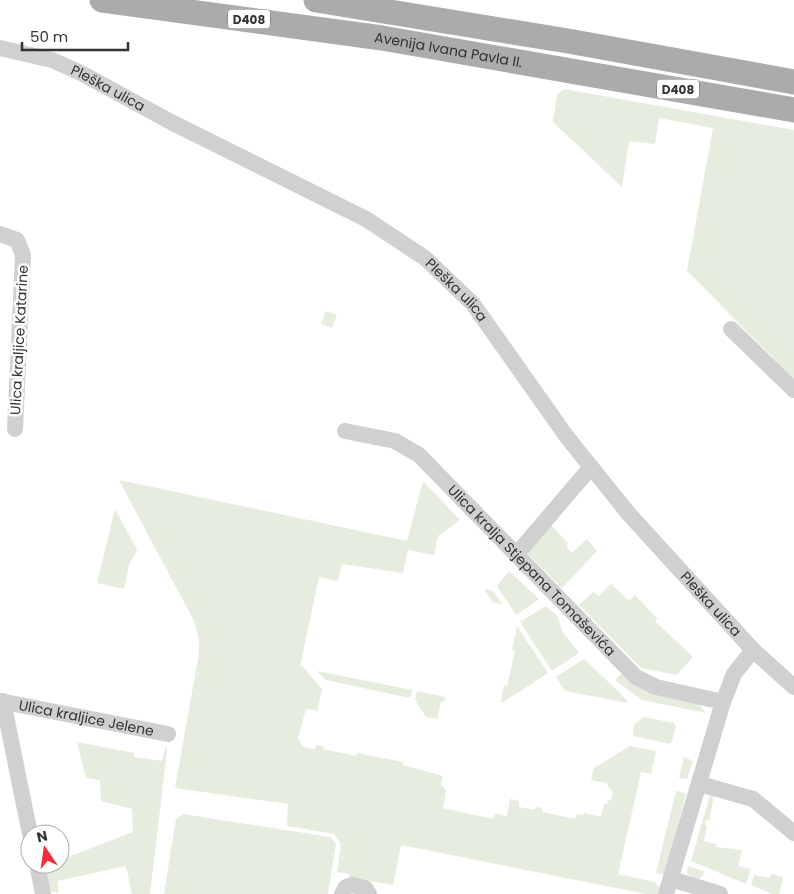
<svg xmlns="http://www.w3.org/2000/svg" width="794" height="894" font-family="Poppins,sans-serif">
	<rect width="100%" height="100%" fill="#fff"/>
	<g fill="#e6ecde">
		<polygon points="564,89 794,130 794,379 687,271 713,128 659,118 655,144 629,141 622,187 553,122 557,95"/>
		<polygon points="326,311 337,315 332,328 321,324"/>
		<polygon points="119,480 407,541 423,481 460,520 438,536 434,555 408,550 403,573 342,564 338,581 319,577 300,666 304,668 322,689 317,711 306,709 298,738 303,747 315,749 316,745 323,746 323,749 356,756 357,753 403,762 403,765 443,776 441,785 446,791 443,808 493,819 495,813 507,816 510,799 519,801 519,807 534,810 535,807 542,808 542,812 575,819 577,814 583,815 584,813 601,817 604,804 607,804 608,800 611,801 613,793 606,783 591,780 594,768 630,746 656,751 651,774 641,772 618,874 654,882 662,889 662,894 646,894 401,845 393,885 348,877 349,874 337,872 341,845 334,834 287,826 288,804 175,788 199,653 199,639 194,621"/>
		<polygon points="115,509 137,550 129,565 124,589 97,583"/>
		<polygon points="551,525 568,543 566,546 572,553 587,539 597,551 562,588 527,553"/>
		<polygon points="509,571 539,599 516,615 497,586"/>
		<polygon points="611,584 629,601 635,595 657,618 655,621 693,657 677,675 641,668 579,605 593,592 599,596"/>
		<polygon points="484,589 493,591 502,604 493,602"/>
		<polygon points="546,606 558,617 562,631 579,653 552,671 520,622"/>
		<polygon points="517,626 548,673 502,703 501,702 504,685 507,686 515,651 512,650"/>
		<polygon points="584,659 625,698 628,703 565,691 556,677"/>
		<polygon points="317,671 412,690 410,698 326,680"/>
		<polygon points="621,674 634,684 699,704 706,713 642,700 615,680"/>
		<polygon points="417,691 445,697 444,702 441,702 437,719 426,717 415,700"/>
		<polygon points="644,717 674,723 676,726 672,742 670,744 633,736 634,725"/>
		<polygon points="77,742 134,753 134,757 162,761 166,745 167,751 150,894 132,894 126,866 57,881 59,893 49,891 42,867 60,864 60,860 133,832 132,809 101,801 100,780 86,778"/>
		<polygon points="684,757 693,761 687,779 679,778"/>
		<polygon points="676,791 686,793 666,875 656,873"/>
		<polygon points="710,795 714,797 709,820 706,820 705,825 707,826 704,841 716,844 716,847 742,850 738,866 751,869 746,884 691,861"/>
		<polygon points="183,814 330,837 336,844 328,894 164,894 176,819"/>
		<polygon points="688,866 705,872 699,880 687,874"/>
		<polygon points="771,874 783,877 779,894 772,894 751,885 754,875 770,878"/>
	</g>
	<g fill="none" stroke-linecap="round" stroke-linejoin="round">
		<g stroke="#d0d0d0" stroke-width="16">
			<path id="s1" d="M0,48L52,60L81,73L171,122L366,219L425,258L473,304L567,437L628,513L753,650L794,687"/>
			<polyline points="0,234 17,240 23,255 15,429"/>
			<polyline points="731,329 794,390"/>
			<path id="s2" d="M345,431L395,441L419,455L636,677L656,687L723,702"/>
			<polyline points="516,555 591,467"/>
			<path id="s3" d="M0,701L168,734"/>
			<polyline points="3,701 30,834"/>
			<polyline points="700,784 753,799 794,833"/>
			<polyline points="37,864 43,894"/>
			<polyline points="671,879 720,894"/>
			<polyline points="342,894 346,887 352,885 365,888 369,894"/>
			<polyline points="666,894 723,702 734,674 753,650"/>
		</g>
		<g stroke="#ababab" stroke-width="25">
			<path id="s4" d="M102,0L382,38L794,110"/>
			<polyline points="316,0 568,41 794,82"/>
		</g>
	</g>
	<g text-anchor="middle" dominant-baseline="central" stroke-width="5" stroke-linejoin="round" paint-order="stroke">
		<g fill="#fff" stroke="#707070" stroke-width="1">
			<rect x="228" y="9.5" width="42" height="19" rx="4"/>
			<rect x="657" y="79.5" width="42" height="19" rx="4"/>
		</g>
		<g font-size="12" font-weight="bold" fill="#333">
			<text x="249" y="19">D408</text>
			<text x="678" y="89">D408</text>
		</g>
		<g font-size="14" fill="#333" stroke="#fff">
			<text stroke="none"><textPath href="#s4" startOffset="350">Avenija Ivana Pavla II.</textPath></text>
			<text stroke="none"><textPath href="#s1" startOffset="116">Pleška ulica</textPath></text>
			<text stroke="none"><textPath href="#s1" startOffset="521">Pleška ulica</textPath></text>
			<text transform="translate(19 340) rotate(-87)">Ulica kraljice Katarine</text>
			<text stroke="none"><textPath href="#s2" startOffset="240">Ulica kralja Stjepana Tomaševića</textPath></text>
			<text stroke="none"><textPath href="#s1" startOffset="926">Pleška ulica</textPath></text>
			<text stroke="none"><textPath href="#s3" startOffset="88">Ulica kraljice Jelene</textPath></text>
		</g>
	</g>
	<g transform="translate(45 849) rotate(347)"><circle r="24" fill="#ffffff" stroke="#adadad"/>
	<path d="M0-4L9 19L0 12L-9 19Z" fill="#ee303d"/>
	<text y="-8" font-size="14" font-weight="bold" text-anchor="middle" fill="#333333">N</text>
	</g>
	<path d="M22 42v8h106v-8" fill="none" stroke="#333333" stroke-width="2.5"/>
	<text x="30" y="42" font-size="15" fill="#333333" stroke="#ffffff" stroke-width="4" paint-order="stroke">50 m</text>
</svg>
